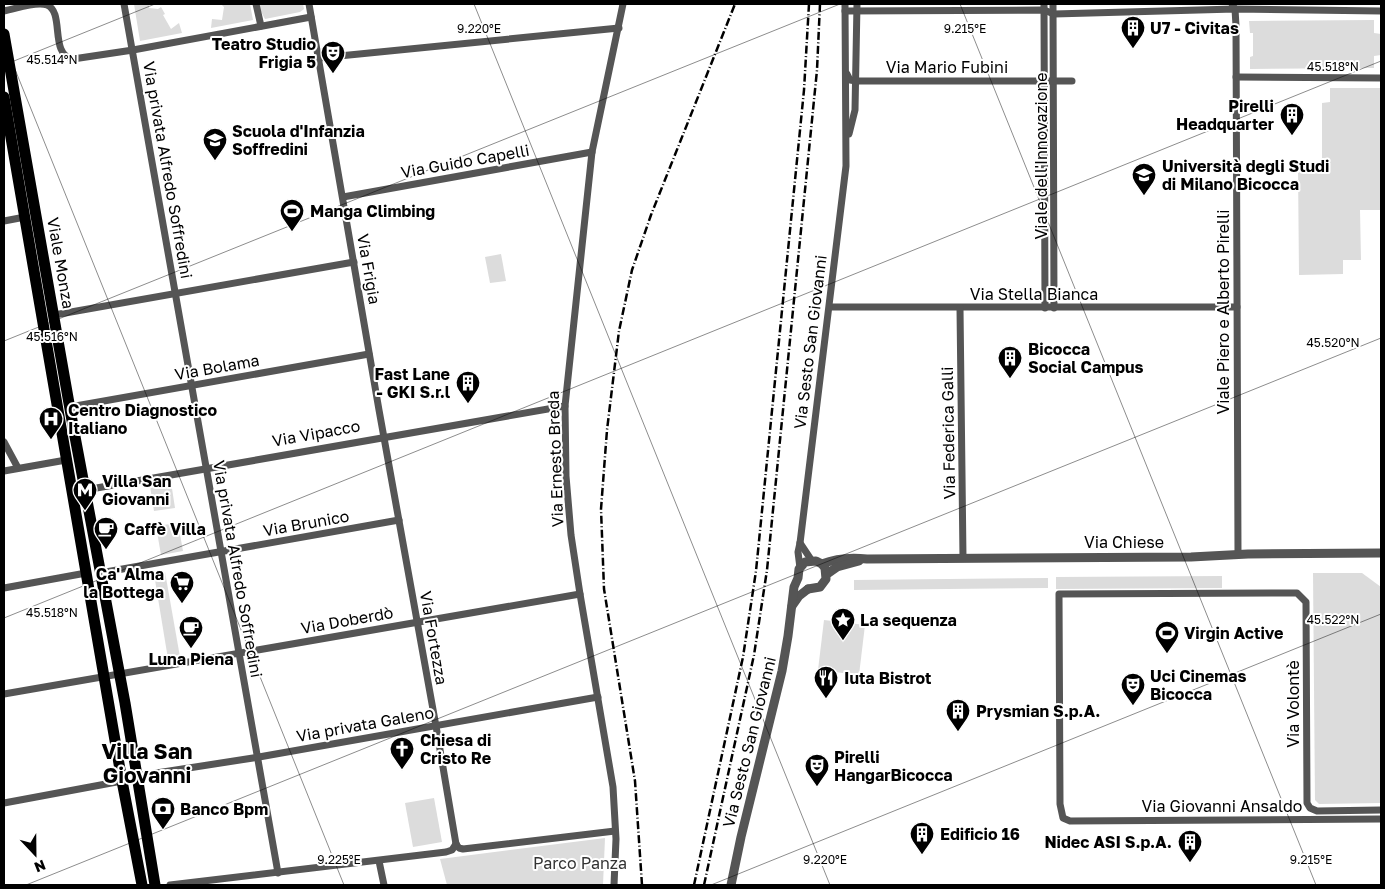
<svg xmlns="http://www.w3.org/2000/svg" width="1385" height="889" font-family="'Golos Text',sans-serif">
	<rect width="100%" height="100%" fill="#fff"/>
	<g fill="#dcdcdc">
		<polygon points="134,4 149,4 149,8 158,9 161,7 165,14 163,15 171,29 179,23 182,33 140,41"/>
		<polygon points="221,4 250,4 253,20 211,28 212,19 222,20 224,7"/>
		<polygon points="257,4 303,4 304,9 300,12 265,19"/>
		<polygon points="1374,20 1374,33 1381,34 1381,55 1374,56 1374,68 1250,69 1250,57 1253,56 1253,33 1250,33 1249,21"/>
		<polygon points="1330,88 1381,88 1381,210 1360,210 1361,260 1343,260 1343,274 1299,275 1298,168 1322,168 1322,103 1330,102"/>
		<polygon points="501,254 506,281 490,283 485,257"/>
		<polygon points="171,482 175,508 154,511 150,486"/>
		<polygon points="178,523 183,551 161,555 156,526"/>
		<polygon points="165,572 180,657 168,659 154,574"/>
		<polygon points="1313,573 1362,573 1381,587 1381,803 1319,804 1315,800"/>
		<polygon points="1222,576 1222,588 1056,589 1056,577"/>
		<polygon points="1048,578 1048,588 854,590 854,580"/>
		<polygon points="824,620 865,625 859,675 818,670"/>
		<polygon points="434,798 442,842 413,847 405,803"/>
		<polygon points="605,838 603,885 447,885 440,859"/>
	</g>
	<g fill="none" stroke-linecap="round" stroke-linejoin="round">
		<g stroke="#555" stroke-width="7">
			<polyline points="124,4 278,873"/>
			<polyline points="256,4 261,26"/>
			<polyline points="309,4 379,410 436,726 456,844"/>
			<polyline points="1044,4 1045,308"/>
			<polyline points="1053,4 1054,308"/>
			<polyline points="1232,4 1235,9 1236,26 1238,554"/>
			<path d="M4,11C16,9 35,1 47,5C65,12 49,55 73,59L133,50L311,17"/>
			<polyline points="845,11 1044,10 1054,14 1235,9 1381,11"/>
			<polyline points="319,58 619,28"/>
			<polyline points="847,74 850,80 856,81 1072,81"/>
			<polyline points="1236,77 1381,78"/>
			<polyline points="849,134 855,110 857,4"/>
			<polyline points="343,197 592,152"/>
			<polyline points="4,221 25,217"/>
			<polyline points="830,307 1237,307"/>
			<polyline points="960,308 963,558"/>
			<polyline points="54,315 354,262"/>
			<polyline points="70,407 369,354"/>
			<polyline points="4,442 18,468"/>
			<polyline points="4,471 66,460"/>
			<polyline points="85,490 565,406"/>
			<polyline points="800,543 812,561"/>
			<polyline points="800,568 798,552 800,543 846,166 845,4"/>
			<polyline points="100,573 399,520"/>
			<polyline points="4,588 86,573"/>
			<polyline points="4,694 580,594"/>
			<polyline points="137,776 253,758 598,697"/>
			<polyline points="4,803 122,781"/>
			<polyline points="1381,810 1317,811 1310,808 1307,803 1306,602 1297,593 1059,594 1060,804 1063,818 1070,821 1381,819"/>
			<polyline points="456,844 459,848 463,849 615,831"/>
			<polyline points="379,861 384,885"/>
			<polyline points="170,885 446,852 452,850 456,844"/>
			<polyline points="614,885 616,839 613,787 580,594 571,535 566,476 565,406 592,152 623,4"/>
		</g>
		<g stroke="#555" stroke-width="9">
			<path d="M822,564C837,558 851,557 867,559L1191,557L1248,554L1381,553"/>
			<polyline points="827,574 837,567 859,561"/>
			<polyline points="792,606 799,596 808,589"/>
			<polyline points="731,885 741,837 782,671 788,636 794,587 798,578 799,569 805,562 816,561 822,564 825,568 826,579 820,587 808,589"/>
		</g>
		<g stroke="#000" stroke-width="11">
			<polyline points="4,34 73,426 125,703 155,885"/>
			<polyline points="4,97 122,781 142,885"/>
		</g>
		<g stroke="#000" stroke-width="2.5" stroke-dasharray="8 2.5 1 2.5" stroke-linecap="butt">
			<polyline points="642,885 635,781 604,589 601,509 607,430 619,331 632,270 651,215 735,4"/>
			<polyline points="694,885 743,657 756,571 804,90 809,4"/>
			<polyline points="704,885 754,655 767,570 817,70 820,4"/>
		</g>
	</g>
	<path fill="none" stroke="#000" stroke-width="1" stroke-opacity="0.45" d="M474,4L830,885M960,4L1316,885M4,42L344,885M4,65L155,4M4,341L840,4M4,618L1381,61M26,885L1381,338M711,885L1381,614"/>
	<defs>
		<symbol id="building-pin" viewBox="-11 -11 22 30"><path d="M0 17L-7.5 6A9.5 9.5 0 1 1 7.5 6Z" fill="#000" stroke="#fff"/><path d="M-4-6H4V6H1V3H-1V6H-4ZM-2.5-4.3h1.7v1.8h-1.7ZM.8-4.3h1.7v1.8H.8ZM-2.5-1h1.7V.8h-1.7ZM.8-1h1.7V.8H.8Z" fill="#fff"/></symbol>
		<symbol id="theatre-pin" viewBox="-11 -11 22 30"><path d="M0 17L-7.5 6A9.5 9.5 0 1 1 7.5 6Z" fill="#000" stroke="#fff"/><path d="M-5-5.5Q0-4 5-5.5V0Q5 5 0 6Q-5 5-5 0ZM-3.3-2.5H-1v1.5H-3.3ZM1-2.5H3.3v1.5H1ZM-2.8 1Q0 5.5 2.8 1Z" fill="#fff"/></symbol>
		<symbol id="school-pin" viewBox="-11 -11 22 30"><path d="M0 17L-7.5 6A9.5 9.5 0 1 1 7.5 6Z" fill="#000" stroke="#fff"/><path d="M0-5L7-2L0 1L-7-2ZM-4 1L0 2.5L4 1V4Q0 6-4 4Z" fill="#fff"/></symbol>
		<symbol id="university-pin" viewBox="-11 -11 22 30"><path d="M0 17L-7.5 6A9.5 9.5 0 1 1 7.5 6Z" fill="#000" stroke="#fff"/><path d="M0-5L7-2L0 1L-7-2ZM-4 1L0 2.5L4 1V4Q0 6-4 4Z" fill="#fff"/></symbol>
		<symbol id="stadium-pin" viewBox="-11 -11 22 30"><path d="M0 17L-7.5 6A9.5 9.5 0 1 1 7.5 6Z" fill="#000" stroke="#fff"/><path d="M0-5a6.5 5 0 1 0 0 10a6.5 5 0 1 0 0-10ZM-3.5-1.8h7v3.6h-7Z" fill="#fff"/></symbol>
		<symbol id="hospital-pin" viewBox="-11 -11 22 30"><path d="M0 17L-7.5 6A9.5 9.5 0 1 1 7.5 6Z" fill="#000" stroke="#fff"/><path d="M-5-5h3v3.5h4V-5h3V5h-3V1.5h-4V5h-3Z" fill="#fff"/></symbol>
		<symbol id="metro-pin" viewBox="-11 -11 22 30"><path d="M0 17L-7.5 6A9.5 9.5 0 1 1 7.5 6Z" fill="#000" stroke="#fff"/><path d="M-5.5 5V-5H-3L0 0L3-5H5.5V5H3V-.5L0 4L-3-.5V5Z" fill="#fff"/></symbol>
		<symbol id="cafe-pin" viewBox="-11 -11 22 30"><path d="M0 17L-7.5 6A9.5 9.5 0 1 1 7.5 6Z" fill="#000" stroke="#fff"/><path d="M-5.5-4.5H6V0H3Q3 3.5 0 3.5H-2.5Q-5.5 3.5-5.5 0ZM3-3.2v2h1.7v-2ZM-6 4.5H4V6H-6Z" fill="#fff"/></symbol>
		<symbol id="supermarket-pin" viewBox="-11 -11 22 30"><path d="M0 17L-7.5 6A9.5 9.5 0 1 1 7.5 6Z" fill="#000" stroke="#fff"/><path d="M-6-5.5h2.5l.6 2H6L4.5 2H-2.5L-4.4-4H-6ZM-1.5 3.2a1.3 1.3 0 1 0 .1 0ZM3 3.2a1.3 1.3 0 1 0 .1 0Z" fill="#fff"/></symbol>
		<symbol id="sight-pin" viewBox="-11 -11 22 30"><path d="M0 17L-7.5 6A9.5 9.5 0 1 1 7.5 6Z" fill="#000" stroke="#fff"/><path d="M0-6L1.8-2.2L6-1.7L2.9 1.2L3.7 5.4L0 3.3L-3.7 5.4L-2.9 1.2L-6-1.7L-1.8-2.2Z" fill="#fff"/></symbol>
		<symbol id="restaurant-pin" viewBox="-11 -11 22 30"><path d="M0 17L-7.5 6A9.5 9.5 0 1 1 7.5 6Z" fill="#000" stroke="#fff"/><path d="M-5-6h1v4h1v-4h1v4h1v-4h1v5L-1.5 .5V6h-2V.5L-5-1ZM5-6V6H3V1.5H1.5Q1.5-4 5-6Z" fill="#fff"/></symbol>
		<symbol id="church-pin" viewBox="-11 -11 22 30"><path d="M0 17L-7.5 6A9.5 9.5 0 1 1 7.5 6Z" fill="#000" stroke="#fff"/><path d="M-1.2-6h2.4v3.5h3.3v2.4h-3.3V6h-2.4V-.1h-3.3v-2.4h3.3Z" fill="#fff"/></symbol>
		<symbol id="bank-pin" viewBox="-11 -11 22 30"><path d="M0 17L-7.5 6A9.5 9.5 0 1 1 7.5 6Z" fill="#000" stroke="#fff"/><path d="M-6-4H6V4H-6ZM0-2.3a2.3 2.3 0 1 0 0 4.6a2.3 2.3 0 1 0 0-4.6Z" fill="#fff"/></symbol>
	</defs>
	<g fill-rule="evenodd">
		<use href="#building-pin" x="1119" y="14" width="28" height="38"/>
		<use href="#theatre-pin" x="319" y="39" width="28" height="38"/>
		<use href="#building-pin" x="1278" y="101" width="28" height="38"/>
		<use href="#school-pin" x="201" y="126" width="28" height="38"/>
		<use href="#university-pin" x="1130" y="161" width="28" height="38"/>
		<use href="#stadium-pin" x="278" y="197" width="28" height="38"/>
		<use href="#building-pin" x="996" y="344" width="28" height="38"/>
		<use href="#building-pin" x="454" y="369" width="28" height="38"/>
		<use href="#hospital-pin" x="37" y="405" width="28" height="38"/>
		<use href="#metro-pin" x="71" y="476" width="28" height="38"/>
		<use href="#cafe-pin" x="92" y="515" width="28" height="38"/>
		<use href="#supermarket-pin" x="168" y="569" width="28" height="38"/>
		<use href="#sight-pin" x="829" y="606" width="28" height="38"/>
		<use href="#cafe-pin" x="177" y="614" width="28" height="38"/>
		<use href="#stadium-pin" x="1153" y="619" width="28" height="38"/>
		<use href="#restaurant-pin" x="812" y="664" width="28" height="38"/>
		<use href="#theatre-pin" x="1119" y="671" width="28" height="38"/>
		<use href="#building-pin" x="944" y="697" width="28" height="38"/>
		<use href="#church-pin" x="388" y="735" width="28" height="38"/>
		<use href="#theatre-pin" x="803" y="752" width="28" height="38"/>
		<use href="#bank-pin" x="149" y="795" width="28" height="38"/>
		<use href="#building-pin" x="908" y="820" width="28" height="38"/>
		<use href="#building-pin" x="1176" y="828" width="28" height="38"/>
	</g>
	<g text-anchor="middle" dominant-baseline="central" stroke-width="4" stroke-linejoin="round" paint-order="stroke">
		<g font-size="16" font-weight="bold" fill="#000" stroke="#fff" text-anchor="start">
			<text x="1150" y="28">U7 - Civitas</text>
			<text x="316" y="44" text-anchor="end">Teatro Studio<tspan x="316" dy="18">Frigia 5</tspan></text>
			<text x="1274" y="106" text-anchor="end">Pirelli<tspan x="1274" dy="18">Headquarter</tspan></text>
			<text x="232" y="131">Scuola d'Infanzia<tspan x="232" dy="18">Soffredini</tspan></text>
			<text x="1162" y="166">Università degli Studi<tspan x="1162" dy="18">di Milano Bicocca</tspan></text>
			<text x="310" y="211">Manga Climbing</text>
			<text x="1028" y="349">Bicocca<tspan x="1028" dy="18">Social Campus</tspan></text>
			<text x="450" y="374" text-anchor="end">Fast Lane<tspan x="450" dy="18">- GKI S.r.l</tspan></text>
			<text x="68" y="410">Centro Diagnostico<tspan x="68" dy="18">Italiano</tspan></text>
			<text x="102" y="481">Villa San<tspan x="102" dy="18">Giovanni</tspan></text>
			<text x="124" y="529">Caffè Villa</text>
			<text x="164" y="574" text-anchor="end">Ca' Alma<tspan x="164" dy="18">la Bottega</tspan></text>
			<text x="860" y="620">La sequenza</text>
			<text x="1184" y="633">Virgin Active</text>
			<text x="191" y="659" text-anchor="middle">Luna Piena</text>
			<text x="1150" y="676">Uci Cinemas<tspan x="1150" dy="18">Bicocca</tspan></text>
			<text x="844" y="678">Iuta Bistrot</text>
			<text x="976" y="711">Prysmian S.p.A.</text>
			<text x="420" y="740">Chiesa di<tspan x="420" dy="18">Cristo Re</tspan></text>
			<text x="834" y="757">Pirelli<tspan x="834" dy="18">HangarBicocca</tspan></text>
			<text x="180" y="809">Banco Bpm</text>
			<text x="940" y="834">Edificio 16</text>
			<text x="1172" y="842" text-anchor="end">Nidec ASI S.p.A.</text>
		</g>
		<g font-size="16" fill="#000" stroke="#fff">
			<text x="947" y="67">Via Mario Fubini</text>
			<text transform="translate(1041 156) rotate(-90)">Viale dell'Innovazione</text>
			<text transform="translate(465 161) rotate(-10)">Via Guido Capelli</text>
			<text transform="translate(168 170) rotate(80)">Via privata Alfredo Soffredini</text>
			<text transform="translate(61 263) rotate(80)">Viale Monza</text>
			<text transform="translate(369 269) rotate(80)">Via Frigia</text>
			<text x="1034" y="294">Via Stella Bianca</text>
			<text transform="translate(1223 312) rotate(-90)">Viale Piero e Alberto Pirelli</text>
			<text transform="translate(810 342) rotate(-83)">Via Sesto San Giovanni</text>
			<text transform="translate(217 367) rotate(-10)">Via Bolama</text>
			<text transform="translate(316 433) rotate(-10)">Via Vipacco</text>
			<text transform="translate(948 433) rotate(-91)">Via Federica Galli</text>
			<text transform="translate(555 459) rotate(-92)">Via Ernesto Breda</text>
			<text transform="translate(306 523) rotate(-10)">Via Brunico</text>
			<text x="1124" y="542">Via Chiese</text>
			<text transform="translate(238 569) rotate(80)">Via privata Alfredo Soffredini</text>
			<text transform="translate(347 620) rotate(-10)">Via Doberdò</text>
			<text transform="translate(434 638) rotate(80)">Via Fortezza</text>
			<text transform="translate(1293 704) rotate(-90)">Via Volontè</text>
			<text transform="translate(365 724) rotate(-10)">Via privata Galeno</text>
			<text transform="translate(749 742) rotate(-76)">Via Sesto San Giovanni</text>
			<text x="1222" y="806">Via Giovanni Ansaldo</text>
		</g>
		<g font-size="16" fill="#333" stroke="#fff">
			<text x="580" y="863">Parco Panza</text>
		</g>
		<g font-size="21" font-weight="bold" fill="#000" stroke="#fff">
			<text x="147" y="751">Villa San<tspan x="147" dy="24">Giovanni</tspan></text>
		</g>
	</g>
	<g font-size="12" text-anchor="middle" fill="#000" stroke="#fff" stroke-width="4" stroke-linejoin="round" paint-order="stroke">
		<text x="479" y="33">9.220°E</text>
		<text x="965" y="33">9.215°E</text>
		<text x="52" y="64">45.514°N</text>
		<text x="1333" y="71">45.518°N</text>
		<text x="52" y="341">45.516°N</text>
		<text x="1333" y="347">45.520°N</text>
		<text x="52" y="617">45.518°N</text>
		<text x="1333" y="624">45.522°N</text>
		<text x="339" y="864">9.225°E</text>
		<text x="825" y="864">9.220°E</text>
		<text x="1311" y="864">9.215°E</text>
	</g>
	<rect width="1385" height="889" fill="none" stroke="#000000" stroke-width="10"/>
	<g transform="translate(35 854) rotate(158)" stroke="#ffffff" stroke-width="4" paint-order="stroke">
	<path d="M0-4L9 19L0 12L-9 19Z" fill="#000000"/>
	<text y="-8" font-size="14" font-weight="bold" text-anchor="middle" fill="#000000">N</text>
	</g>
</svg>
